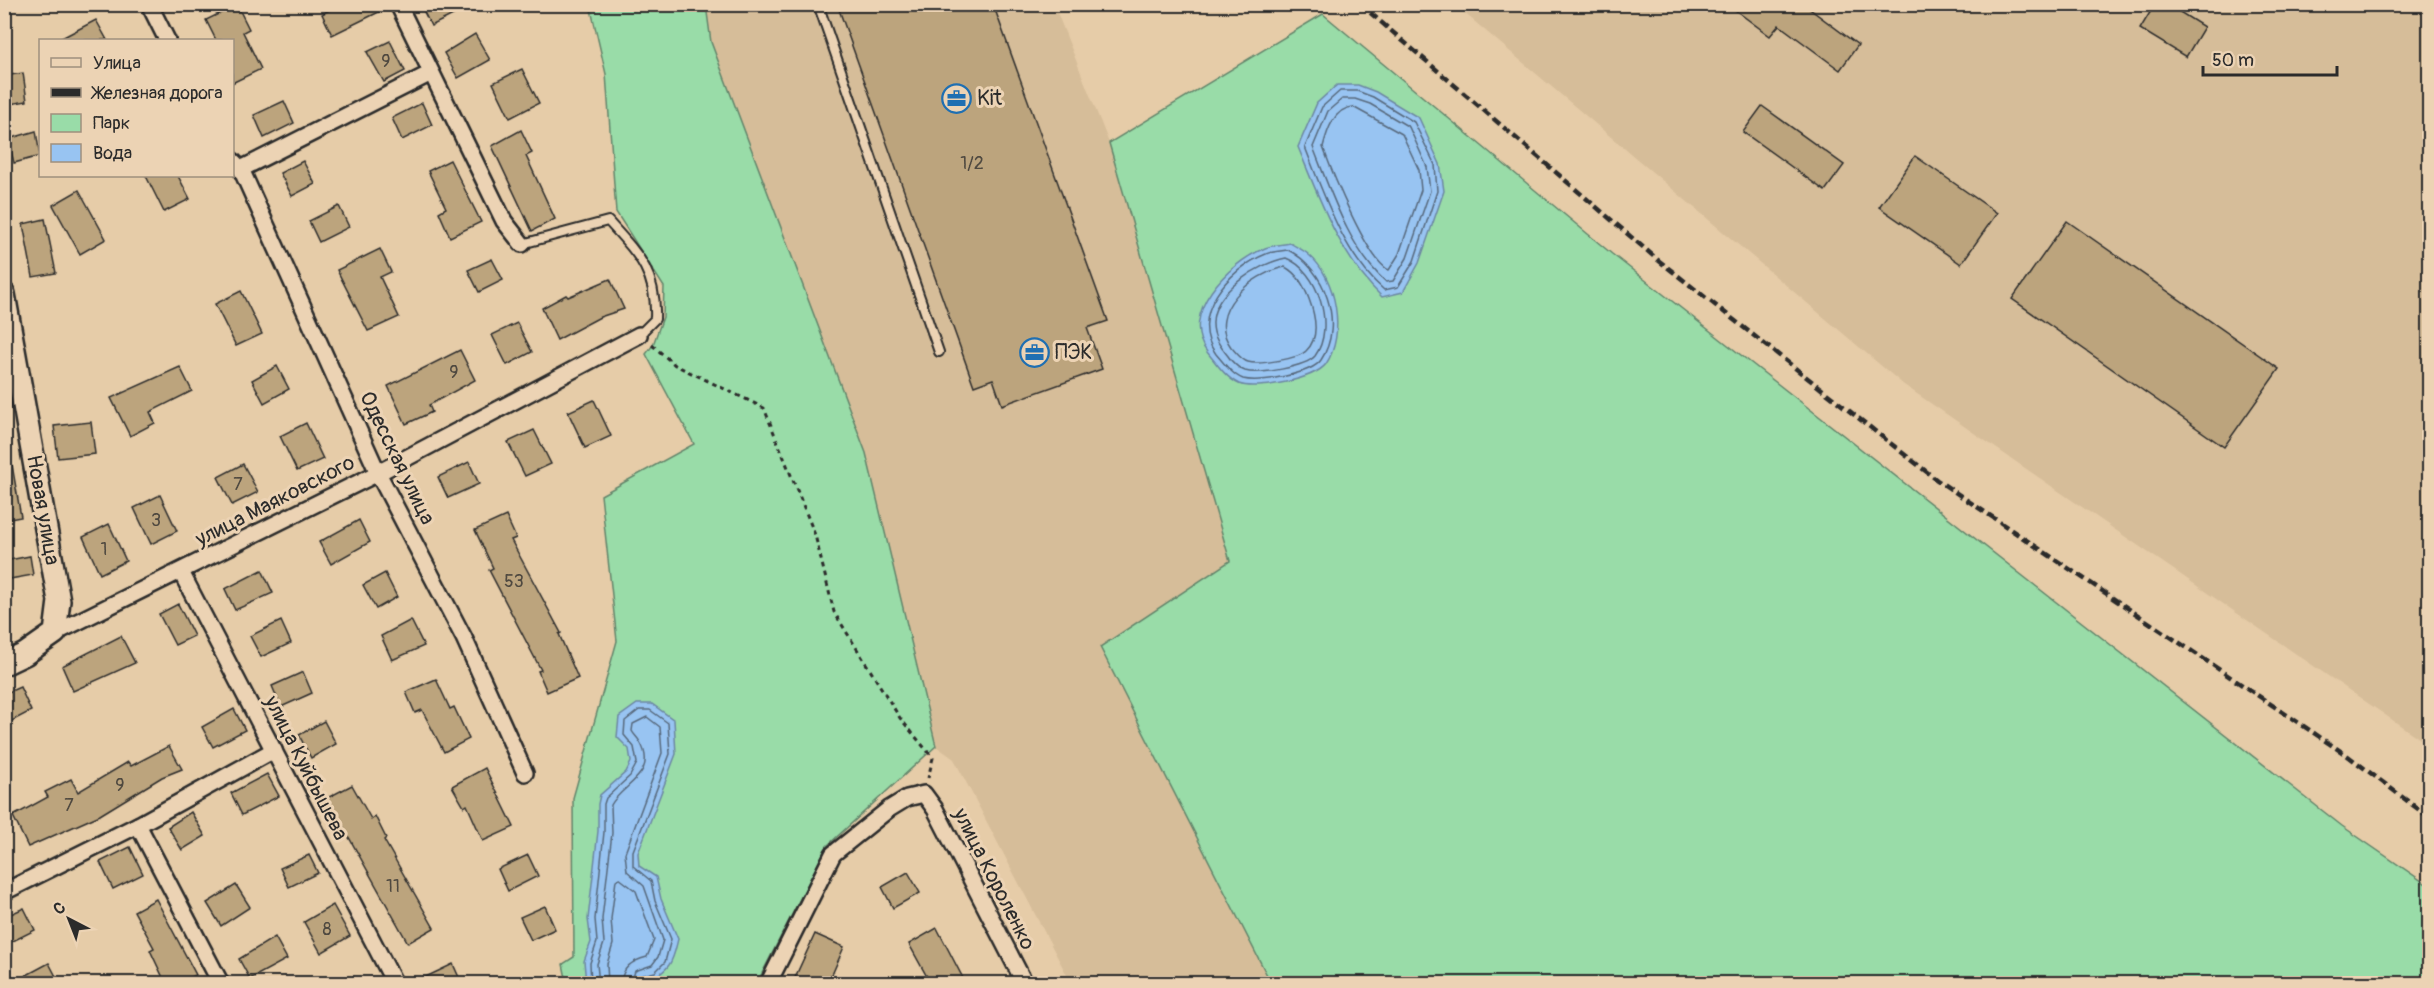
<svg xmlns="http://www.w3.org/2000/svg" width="2434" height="988" font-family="Pangolin,sans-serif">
	<rect width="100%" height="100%" fill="#e6cca8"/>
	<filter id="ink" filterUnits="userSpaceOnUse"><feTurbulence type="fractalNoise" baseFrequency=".0167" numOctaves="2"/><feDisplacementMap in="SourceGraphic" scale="12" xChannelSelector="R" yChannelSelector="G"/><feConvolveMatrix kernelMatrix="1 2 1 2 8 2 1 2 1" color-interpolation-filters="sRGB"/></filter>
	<g filter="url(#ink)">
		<g fill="#d6bd99">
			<polygon points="2420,4 2429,10 2429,745 1904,385 1455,5"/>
			<polygon points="706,5 1054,5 1109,143 1231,562 1100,647 1271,983 1071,983 954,759 936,746 866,453 710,42"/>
		</g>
		<g fill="#99dca8" stroke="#62846a" stroke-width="1.5">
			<polygon points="590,5 706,5 711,42 866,453 936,746 827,846 757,983 567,983 563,964 574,957 573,798 617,641 601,495 694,444 646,354 653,345 663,317 664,287 616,212 606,74"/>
			<polygon points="1323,14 1612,254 2342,826 2429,886 2429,983 1271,983 1100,647 1230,561 1109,143"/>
		</g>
		<g fill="#98c4f2" stroke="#6c87a2" stroke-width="1.5">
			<path d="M1337,85H1358L1376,92L1419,118L1440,164L1444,191L1419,263L1403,292L1382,297C1340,257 1320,200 1298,147L1317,103Z"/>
			<path d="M1290,243C1296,247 1304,250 1309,255C1337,278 1346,335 1326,364C1315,379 1256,391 1239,384C1226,378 1216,363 1207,352C1178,314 1229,263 1263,249C1271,245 1281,245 1290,243Z"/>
			<path d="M637,704H652L674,720L676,754L638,853L639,866L656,877L661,899L678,939C676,947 674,958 669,965C652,988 613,984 586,983L584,961L591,942L588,919L598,831V804L600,795L626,772L631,762L629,749L617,737L619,717Z"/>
		</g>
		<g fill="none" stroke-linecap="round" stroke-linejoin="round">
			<g stroke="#57687b" stroke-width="1.5">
				<path d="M1340,91H1357L1373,97L1414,122L1435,165L1437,191L1414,261L1398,287L1384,290C1344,256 1324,195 1305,147L1322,107Z"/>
				<path d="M1342,99H1355L1370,104L1409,127L1427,167L1430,191L1407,258L1393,281L1386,282C1349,249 1331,192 1313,147L1328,111Z"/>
				<path d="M1353,107L1402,134L1419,170L1421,190L1399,254L1389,270C1367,260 1332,172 1323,147C1327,131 1334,108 1353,107Z"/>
				<path d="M1288,250C1325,268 1345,324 1321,360C1312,374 1259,383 1243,379C1232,375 1223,362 1216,354C1188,316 1228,269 1266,254C1272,251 1281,251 1288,250Z"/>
				<path d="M1286,258C1318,270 1336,327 1315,356C1306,367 1258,375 1245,371C1239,369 1231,361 1228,356C1220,346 1213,337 1213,324C1212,292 1259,263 1286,258Z"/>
				<path d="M1285,267C1298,274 1304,286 1309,299C1315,315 1320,338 1306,351C1298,359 1259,365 1248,362C1241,360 1236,352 1231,347C1205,312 1252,273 1285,267Z"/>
				<polyline points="591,984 590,963 597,942 595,919 604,832 604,804 606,798 630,776 637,763 634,747 624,735 625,721 639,710 650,710 668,723 670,754 633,851 633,866 651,881 655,901 671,939 665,962 655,972 640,976 638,984"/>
				<path d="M599,984L597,964L604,943L602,919L612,833L611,805C622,784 659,775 640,742C638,738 634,735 632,731L633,724L647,717L660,727L662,753L625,853L627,871L644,886L663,940L658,957L652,965L635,971L631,984"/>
				<path d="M608,984L607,964L613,944L611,919L616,880L619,878L636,891L654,940L647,957C632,961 622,967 621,984"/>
			</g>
		</g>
		<g fill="#bca47d" stroke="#2b2b2b" stroke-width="1.5">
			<polygon points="340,4 388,4 389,7 332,35 322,14"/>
			<polygon points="420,4 475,4 431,26"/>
			<polygon points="837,4 993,4 1108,321 1087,328 1102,369 1002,405 993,379 974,386"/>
			<polygon points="1727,4 1803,4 1858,45 1840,70 1779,25 1770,36"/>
			<polygon points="2155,4 2167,4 2204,27 2186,57 2140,29"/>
			<polygon points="237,5 249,29 243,32 261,69 232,83 232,40 216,40 206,20"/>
			<polygon points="96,20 107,40 58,40"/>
			<polygon points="475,34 490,60 458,78 444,53"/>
			<polygon points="390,41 405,71 384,82 367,52"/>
			<polygon points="522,69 539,103 510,118 493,83"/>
			<polygon points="23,73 27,101 4,105 4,76"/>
			<polygon points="284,101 294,123 264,138 254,115"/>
			<polygon points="422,103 432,125 402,140 392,118"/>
			<polygon points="1762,106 1844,165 1825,191 1743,132"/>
			<polygon points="521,130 532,153 526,156 555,219 532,231 492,146"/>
			<polygon points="36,131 40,156 14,163 8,139"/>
			<polygon points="1915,156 1997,213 1961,264 1879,207"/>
			<polygon points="450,160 481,222 450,237 439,212 446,208 428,171"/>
			<polygon points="303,161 315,184 292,196 280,173"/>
			<polygon points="146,176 178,176 190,199 164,212"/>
			<polygon points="79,190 106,239 80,254 53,205"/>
			<polygon points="339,206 349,227 319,242 309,221"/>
			<polygon points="45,219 56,273 33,277 23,224"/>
			<polygon points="2067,221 2279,369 2224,447 2012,299"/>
			<polygon points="380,249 391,272 380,277 399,317 368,331 337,270"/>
			<polygon points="492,259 503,280 479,292 468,270"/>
			<polygon points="610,279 624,309 600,317 557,340 542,308 566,295 568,297"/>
			<polygon points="241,291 262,334 236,346 215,304"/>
			<polygon points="517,323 532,352 507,365 492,335"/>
			<polygon points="460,350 475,380 429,405 432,412 406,424 388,386"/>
			<polygon points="277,366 289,389 264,403 252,380"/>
			<polygon points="180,367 192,391 150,412 155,423 130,436 111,398"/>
			<polygon points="594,400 611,436 585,448 568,412"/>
			<polygon points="91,422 95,454 58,458 54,426"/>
			<polygon points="306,423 323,459 297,471 280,436"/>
			<polygon points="534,430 551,464 525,476 508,442"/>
			<polygon points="469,462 479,484 448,498 438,477"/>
			<polygon points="243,464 258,492 232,505 218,477"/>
			<polygon points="12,465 21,517 4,520 4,466"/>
			<polygon points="160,495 177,531 151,544 134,508"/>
			<polygon points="506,516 516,538 511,540 561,633 559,634 578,678 547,692 538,671 541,670 489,570 493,568 475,530"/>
			<polygon points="359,520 370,542 331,564 319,542"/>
			<polygon points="109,524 126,561 100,574 83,537"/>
			<polygon points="30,556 33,575 4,580 4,561"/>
			<polygon points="262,570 273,593 235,610 225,589"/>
			<polygon points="385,573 397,597 376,609 363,585"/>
			<polygon points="178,604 194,636 175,645 159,614"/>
			<polygon points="411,620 424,646 392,660 381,636"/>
			<polygon points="281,621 291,643 261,657 250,636"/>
			<polygon points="121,636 135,663 73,691 62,666"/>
			<polygon points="303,672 312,693 281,707 272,686"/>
			<polygon points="436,679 450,709 454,707 469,739 444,752 422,710 415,713 406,692"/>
			<polygon points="20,687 31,711 4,725 4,694"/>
			<polygon points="234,709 245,730 213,747 202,727"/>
			<polygon points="324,721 336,744 311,758 299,735"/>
			<polygon points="169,746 182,769 162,777 100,815 28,847 13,816 48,797 45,792 71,779 78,792 128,762 131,766"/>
			<polygon points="485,768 514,827 483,841 467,805 464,807 452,786"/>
			<polygon points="267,774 279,796 242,815 231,793"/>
			<polygon points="352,785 371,819 375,816 386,838 384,840 434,928 408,943 327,798"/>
			<polygon points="191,812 205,836 182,850 168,827"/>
			<polygon points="130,847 143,874 113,889 100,862"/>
			<polygon points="309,855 318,873 289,887 280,868"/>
			<polygon points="528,855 538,876 508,891 498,869"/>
			<polygon points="908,872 920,893 893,908 882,887"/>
			<polygon points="236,885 250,907 221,926 207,903"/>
			<polygon points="156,899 196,975 177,984 166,984 150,950 154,948 134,911"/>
			<polygon points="333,905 350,936 321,953 304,922"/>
			<polygon points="545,906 555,929 531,940 520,917"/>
			<polygon points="24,908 35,930 9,943 4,934 4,917"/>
			<polygon points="937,928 966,984 931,984 909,944"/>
			<polygon points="815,934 844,947 828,984 792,984"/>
			<polygon points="275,937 287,959 250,979 239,959"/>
			<polygon points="49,963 60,984 10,984"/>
			<polygon points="453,964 462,984 411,984"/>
		</g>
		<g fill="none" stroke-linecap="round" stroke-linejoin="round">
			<defs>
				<g id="service">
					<polyline points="818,4 939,352"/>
					<path d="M522,244L608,221C638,254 657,272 655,319L639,335"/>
				</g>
				<g id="minor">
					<polyline points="149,4 167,40"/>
					<polyline points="398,4 504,221 522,244"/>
					<polyline points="232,160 241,169 378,473 464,638 525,773"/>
					<polyline points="241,169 431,73"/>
					<polyline points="181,572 395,984"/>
					<polyline points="55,633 378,473 639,335"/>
					<polyline points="138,825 221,984"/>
					<polyline points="4,892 138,825 274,750"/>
					<polyline points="768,984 833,854 889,809 907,798 924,794 935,809 1025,984"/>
				</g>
				<polyline id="secondary" points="4,294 59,601 55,633 25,654 4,664"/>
			</defs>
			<use href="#service" stroke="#2b2b2b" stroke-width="12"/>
			<use href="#minor" stroke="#2b2b2b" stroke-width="20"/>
			<use href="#secondary" stroke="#2b2b2b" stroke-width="26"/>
			<polyline stroke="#2b2b2b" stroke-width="3" stroke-dasharray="4.5 4.5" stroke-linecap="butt" points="652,345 675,365 764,408 815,535 834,612 900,718 933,758 928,778"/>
			<use href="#service" stroke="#ecd3b4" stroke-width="8"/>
			<use href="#minor" stroke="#ecd3b4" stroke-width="15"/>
			<use href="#secondary" stroke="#ecd3b4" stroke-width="21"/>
			<g stroke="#2b2b2b" stroke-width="4.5" stroke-dasharray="9 4.5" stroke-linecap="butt">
				<polyline points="1149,4 1149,5"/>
				<polyline points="1360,4 1658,260 1937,480 2348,756 2430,818"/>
			</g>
		</g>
	</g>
	<defs>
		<symbol id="office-ring" viewBox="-11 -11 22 22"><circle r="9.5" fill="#ecd3b4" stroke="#1f6fb2" stroke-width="1.5"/><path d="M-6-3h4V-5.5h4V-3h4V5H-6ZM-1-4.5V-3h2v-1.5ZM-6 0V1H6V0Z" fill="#1f6fb2"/></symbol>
	</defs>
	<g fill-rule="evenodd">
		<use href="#office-ring" x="940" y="82" width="33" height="33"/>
		<use href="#office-ring" x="1018" y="336" width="33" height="33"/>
	</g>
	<g text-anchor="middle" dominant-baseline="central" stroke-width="6" stroke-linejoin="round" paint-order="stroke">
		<g font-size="18" fill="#4f4940">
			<text x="386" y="61">9</text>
			<text x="972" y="163">1/2</text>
			<text x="454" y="372">9</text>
			<text x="238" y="484">7</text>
			<text x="156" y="520">3</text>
			<text x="104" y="549">1</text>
			<text x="514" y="581">53</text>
			<text x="120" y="785">9</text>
			<text x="69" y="805">7</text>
			<text x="393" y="886">11</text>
			<text x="327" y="929">8</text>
		</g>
		<g font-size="21" fill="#2b2b2b" stroke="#ecd3b4" text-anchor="start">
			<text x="977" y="98">Kit</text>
			<text x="1055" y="352">ПЭК</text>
		</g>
		<g font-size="21" fill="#2b2b2b" stroke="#ecd3b4">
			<text transform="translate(397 458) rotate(64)">Одесская улица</text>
			<text transform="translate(275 501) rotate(-27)">улица Маяковского</text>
			<text transform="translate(43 510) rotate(80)">Новая улица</text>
			<text transform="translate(306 768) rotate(63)">улица Куйбышева</text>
			<text transform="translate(994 879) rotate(63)">улица Короленко</text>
		</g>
	</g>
	<rect width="2434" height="988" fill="none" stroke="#ecd3b4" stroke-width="24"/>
	<rect x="12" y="12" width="2410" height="964" fill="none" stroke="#2b2b2b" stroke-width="2" filter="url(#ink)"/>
	<rect x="39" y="39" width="195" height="138" fill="#ecd3b4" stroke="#9f907d" stroke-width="1.5"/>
	<rect x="51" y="58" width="30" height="9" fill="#ecd3b4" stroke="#9f907d" stroke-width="1.5"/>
	<text x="93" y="69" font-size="18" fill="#2b2b2b">Улица</text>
	<rect x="51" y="88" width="30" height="9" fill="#2b2b2b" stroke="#9f907d" stroke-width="1.5"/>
	<text x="93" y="99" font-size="18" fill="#2b2b2b">Железная дорога</text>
	<rect x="51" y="114" width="30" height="18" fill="#99dca8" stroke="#9f907d" stroke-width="1.5"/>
	<text x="93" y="129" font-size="18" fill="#2b2b2b">Парк</text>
	<rect x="51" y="144" width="30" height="18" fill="#98c4f2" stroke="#9f907d" stroke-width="1.5"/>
	<text x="93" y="159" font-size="18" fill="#2b2b2b">Вода</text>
	<g transform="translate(69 919) rotate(318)" stroke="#ecd3b4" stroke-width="4.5" paint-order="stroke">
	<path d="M0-4.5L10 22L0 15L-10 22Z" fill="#2b2b2b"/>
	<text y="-9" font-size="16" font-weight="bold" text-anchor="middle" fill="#2b2b2b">С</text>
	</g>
	<path d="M2203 66v9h134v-9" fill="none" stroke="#2b2b2b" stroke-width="3"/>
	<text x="2212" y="66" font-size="18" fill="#2b2b2b" stroke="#ecd3b4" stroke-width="4.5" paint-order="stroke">50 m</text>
</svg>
